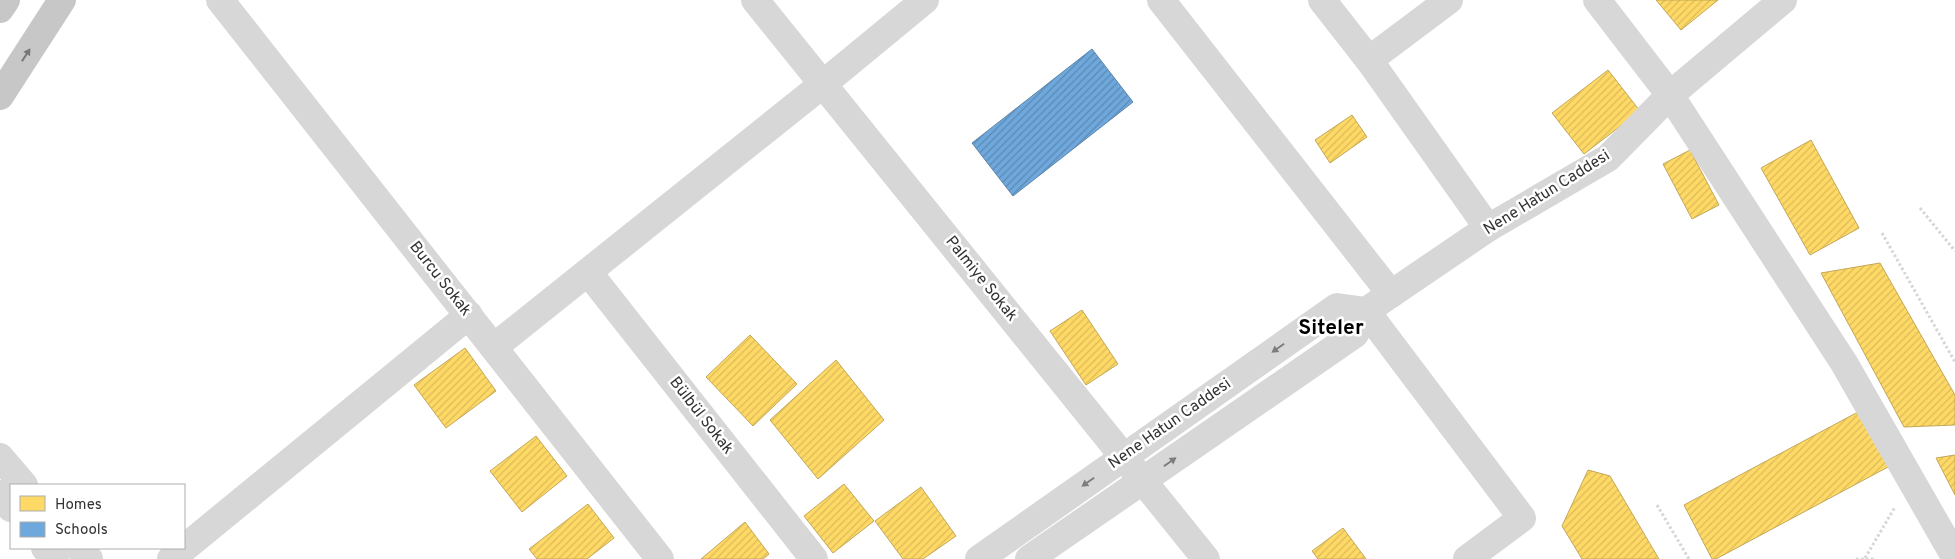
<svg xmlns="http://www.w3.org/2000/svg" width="1955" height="559" font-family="Overpass,sans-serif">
	<defs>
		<pattern id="homes-hatch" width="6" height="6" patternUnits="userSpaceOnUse" patternTransform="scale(1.25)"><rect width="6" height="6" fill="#ffd966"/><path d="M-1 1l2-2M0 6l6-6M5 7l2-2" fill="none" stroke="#dbbb59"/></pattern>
		<pattern id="schools-hatch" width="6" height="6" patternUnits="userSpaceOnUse" patternTransform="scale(1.25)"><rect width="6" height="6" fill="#6fa8dc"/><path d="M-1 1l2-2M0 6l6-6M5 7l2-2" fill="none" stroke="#5c89b3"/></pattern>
	</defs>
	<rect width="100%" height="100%" fill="#fff"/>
	<g fill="url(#homes-hatch)" stroke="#c2a757">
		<polygon points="1656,0 1718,0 1681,30"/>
		<polygon points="1608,70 1640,111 1584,154 1552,113"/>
		<polygon points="1352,115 1367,137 1330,163 1315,140"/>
		<polygon points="1811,140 1859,228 1810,255 1761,168"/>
		<polygon points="1690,150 1719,205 1692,219 1663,164"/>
		<polygon points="1880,263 1955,395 1955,425 1904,427 1821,273"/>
		<polygon points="1082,310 1118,364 1086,385 1050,331"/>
		<polygon points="750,335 797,384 753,426 706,377"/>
		<polygon points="465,348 496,391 446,428 414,385"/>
		<polygon points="836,360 884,420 818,479 770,420"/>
		<polygon points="1858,412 1888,467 1716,559 1712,559 1684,505"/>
		<polygon points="536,436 567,476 522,512 490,471"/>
		<polygon points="1955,455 1955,495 1936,458"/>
		<polygon points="1588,470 1610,476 1659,559 1582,559 1562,526"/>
		<polygon points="844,484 874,521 833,553 804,516"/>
		<polygon points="921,487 956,536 923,559 903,559 875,521"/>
		<polygon points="588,504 614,538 587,559 537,559 529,549"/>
		<polygon points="745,522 769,554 763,559 701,559"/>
		<polygon points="1343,528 1366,559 1318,559 1312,551"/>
	</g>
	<polygon fill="url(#schools-hatch)" stroke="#5d85a9" points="1092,49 1133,102 1013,196 972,143"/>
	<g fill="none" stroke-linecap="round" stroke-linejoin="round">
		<g stroke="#d6d6d6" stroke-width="3" stroke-dasharray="2.5 2.5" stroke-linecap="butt">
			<polyline points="1920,208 1955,251"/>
			<polyline points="1882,233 1955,362"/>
			<polyline points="1657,505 1689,559"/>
			<polyline points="1865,558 1895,507"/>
			<polyline points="1856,559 1875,559"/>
		</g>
		<g stroke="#d7d7d7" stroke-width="28">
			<polyline points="220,0 660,559"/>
			<polyline points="755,0 1206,559"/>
			<polyline points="1161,0 1391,294"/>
			<polyline points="1322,0 1369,60 1488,228"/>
			<polyline points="1597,0 1670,95 1844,363 1955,557"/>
			<polyline points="1369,60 1449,0"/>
			<polyline points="588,272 814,559"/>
			<polyline points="1366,311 1522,518 1467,559"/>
			<polyline points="494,347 823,84 925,0"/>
			<polyline points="171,559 469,315"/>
		</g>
		<g stroke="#d7d7d7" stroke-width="28">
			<polyline points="0,457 24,485"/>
			<polyline points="0,494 11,508"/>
			<polyline points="45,548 55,559"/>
			<polyline points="79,548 89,559"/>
			<polyline points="979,559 1337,307 1366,311"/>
			<polyline points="1029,559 1355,334 1366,311 1488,228 1608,158 1670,95 1783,0"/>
		</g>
		<g stroke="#c7c7c7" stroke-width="28">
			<polyline points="0,9 6,0"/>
			<polyline points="0,96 62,0"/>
		</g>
	</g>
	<defs><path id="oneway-solid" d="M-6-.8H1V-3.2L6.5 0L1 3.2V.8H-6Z" transform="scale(1.25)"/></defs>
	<use fill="#767676" href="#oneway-solid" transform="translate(26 55) rotate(-57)"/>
	<g fill="#7d7d7d">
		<use href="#oneway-solid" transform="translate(1278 348) rotate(145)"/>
		<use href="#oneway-solid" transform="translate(1170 462) rotate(-35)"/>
		<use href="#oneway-solid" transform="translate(1088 482) rotate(145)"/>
	</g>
	<g text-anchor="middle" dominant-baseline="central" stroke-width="5" stroke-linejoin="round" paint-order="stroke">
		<g font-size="16" fill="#333" stroke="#fff">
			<text transform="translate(1547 193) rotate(-32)">Nene Hatun Caddesi</text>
			<text transform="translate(440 279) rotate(52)">Burcu Sokak</text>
			<text transform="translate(981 279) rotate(51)">Palmiye Sokak</text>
			<text transform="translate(701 416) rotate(52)">Bülbül Sokak</text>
			<text transform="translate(1170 424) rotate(-35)">Nene Hatun Caddesi</text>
		</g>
		<g font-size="21" font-weight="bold" fill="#000" stroke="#fff">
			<text x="1331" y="328">Siteler</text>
		</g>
	</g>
	<rect x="10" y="484" width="175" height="65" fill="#ffffff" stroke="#adadad"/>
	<rect x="20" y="496" width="25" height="15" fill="#ffd966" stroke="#adadad"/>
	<text x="55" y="509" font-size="15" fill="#333333">Homes</text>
	<rect x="20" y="522" width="25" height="15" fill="#6fa8dc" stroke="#adadad"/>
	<text x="55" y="534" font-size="15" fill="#333333">Schools</text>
</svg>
